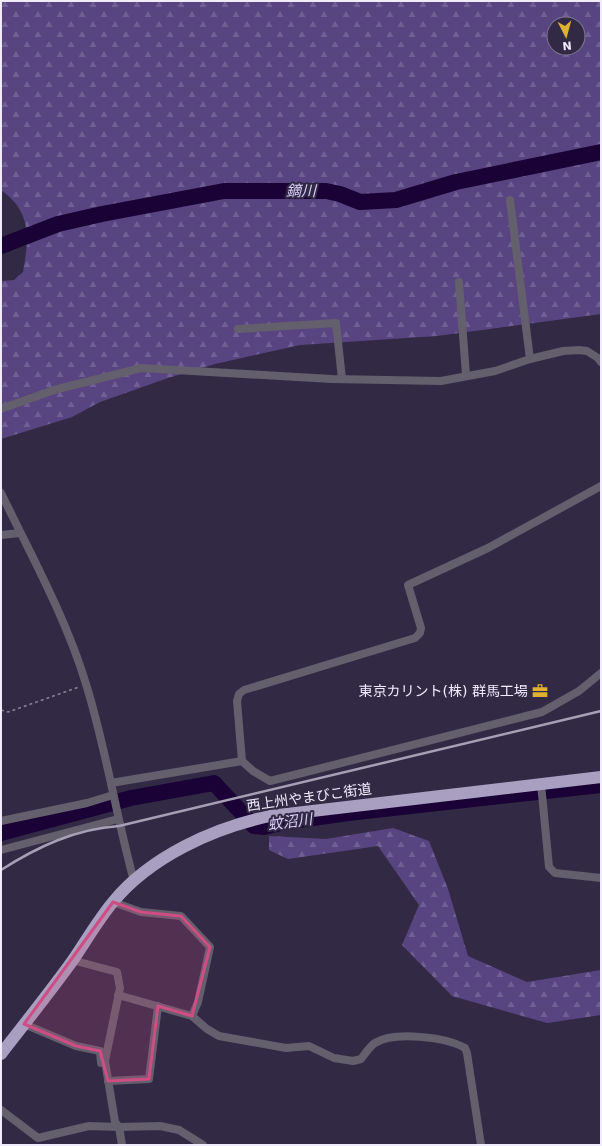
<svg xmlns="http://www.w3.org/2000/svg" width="602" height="1146" font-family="'DejaVu Sans','Noto Sans JP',sans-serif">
	<defs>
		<pattern id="forest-firs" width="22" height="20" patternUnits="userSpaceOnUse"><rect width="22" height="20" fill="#584481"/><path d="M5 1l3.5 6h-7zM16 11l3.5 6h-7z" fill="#705f94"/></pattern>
		<pattern id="water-waves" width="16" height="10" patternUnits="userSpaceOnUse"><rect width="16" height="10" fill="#1a0236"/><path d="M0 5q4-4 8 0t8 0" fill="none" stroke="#3c2754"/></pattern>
	</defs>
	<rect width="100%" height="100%" fill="#322a45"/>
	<g fill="url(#forest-firs)" fill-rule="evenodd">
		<path d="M1,1H601V314L437,336L300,345L215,364L168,378L100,402L72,417L1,439V281L14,280L23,272C29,238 32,212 1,190ZM554,24H578V48H554Z"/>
		<polygon points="393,828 429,841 448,889 468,956 527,982 601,970 601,1015 547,1023 452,996 402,945 419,905 378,846 288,859 269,850 269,836 326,839"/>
	</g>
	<polygon fill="url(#water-waves)" stroke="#5a4872" points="19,240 1,251 1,243"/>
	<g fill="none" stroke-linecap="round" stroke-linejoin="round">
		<g stroke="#1a0236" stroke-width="16">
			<polyline points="1,246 58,224 102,214 224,191 326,191 340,194 360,202 396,200 456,182 601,152"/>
			<polyline points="1,833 131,798 214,783 254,826 264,827 285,822 348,813 601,785"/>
		</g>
		<polyline stroke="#888198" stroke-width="1.5" stroke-dasharray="3 3" stroke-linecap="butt" points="1,710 8,712 79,687"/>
		<g stroke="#635f6d" stroke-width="8">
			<polyline points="510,200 530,359"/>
			<polyline points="459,282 466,375"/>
			<polyline points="238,329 336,323 342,379"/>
			<polyline points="1,409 54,390 141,368 332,379 441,381 495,371 530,359 563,351 579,350 587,351 598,358 601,362"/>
			<polyline points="601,486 488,548 408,585 421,628 420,633 415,638 244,690 239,694 237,701 242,761 253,771 270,781 306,772 542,712 579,691 601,673"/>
			<path d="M1,493C31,555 66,618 86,684C106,748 116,816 134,881"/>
			<polyline points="1,535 20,533"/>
			<polyline points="111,783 242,761"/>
			<polyline points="541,784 549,867 555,873 601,878"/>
			<polyline points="1,821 87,803 113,795"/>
			<polyline points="1,850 118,819"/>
			<polyline points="113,902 141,912 181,916 210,947 198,1002 192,1016"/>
			<polyline points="72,960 117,972 120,988 105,1061 115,1122 119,1127 122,1145"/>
			<path d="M118,995L192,1016L207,1029L219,1036L286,1048L309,1046L334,1058L353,1061L361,1059C365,1054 370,1046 375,1043C394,1031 446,1037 465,1048L467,1053L481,1145"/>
			<polyline points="24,1024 76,1046 100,1051 101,1063 103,1063"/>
			<polyline points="108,1081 149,1079 158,1006"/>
			<polyline points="1,1110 38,1138 89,1126 119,1127 160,1126 179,1130 203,1145"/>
		</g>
		<path stroke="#a9a0c1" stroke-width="12" d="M1,1054C25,1023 50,992 73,960C86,941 98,920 113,902C150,857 213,828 270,816L601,777"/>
		<path stroke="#a6a0b5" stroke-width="2.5" d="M1,870C37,847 75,829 119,826L601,711"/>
	</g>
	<path fill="#ce4d84" fill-opacity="0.2" stroke="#ce4d84" stroke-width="3" stroke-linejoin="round" d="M113,902L141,912L181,916L210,947L192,1016L158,1006L149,1079L108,1081L100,1051L76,1046L24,1024Z"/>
	<defs>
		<symbol id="office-bare" viewBox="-9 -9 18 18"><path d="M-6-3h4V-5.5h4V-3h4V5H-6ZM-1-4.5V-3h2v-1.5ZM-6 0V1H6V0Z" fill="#deb133" stroke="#322a45" stroke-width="2.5" paint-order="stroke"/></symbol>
	</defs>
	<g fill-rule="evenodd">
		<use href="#office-bare" x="529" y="680" width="22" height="22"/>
	</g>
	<g text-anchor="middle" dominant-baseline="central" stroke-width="4" stroke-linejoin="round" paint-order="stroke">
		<g font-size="14" fill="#f0ecfd" stroke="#322a45" text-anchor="end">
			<text x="528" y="691">東京カリント(株) 群馬工場</text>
		</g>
		<g font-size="14" fill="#f0ecfd" stroke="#322a45">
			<text transform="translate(309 797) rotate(-8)">西上州やまびこ街道</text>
		</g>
		<g font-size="15" font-style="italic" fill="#dacff9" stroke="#322a45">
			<text x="301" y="191">鏑川</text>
			<text transform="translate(290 822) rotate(-8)">蚊沼川</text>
		</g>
	</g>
	<rect width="602" height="1146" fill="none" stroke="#f0ecfd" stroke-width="4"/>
	<g transform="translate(566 36) rotate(174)"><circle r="19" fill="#322a45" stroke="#7e788f"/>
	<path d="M0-3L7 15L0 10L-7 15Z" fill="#deb133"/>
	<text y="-6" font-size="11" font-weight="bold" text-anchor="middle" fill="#f0ecfd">N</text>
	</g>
</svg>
